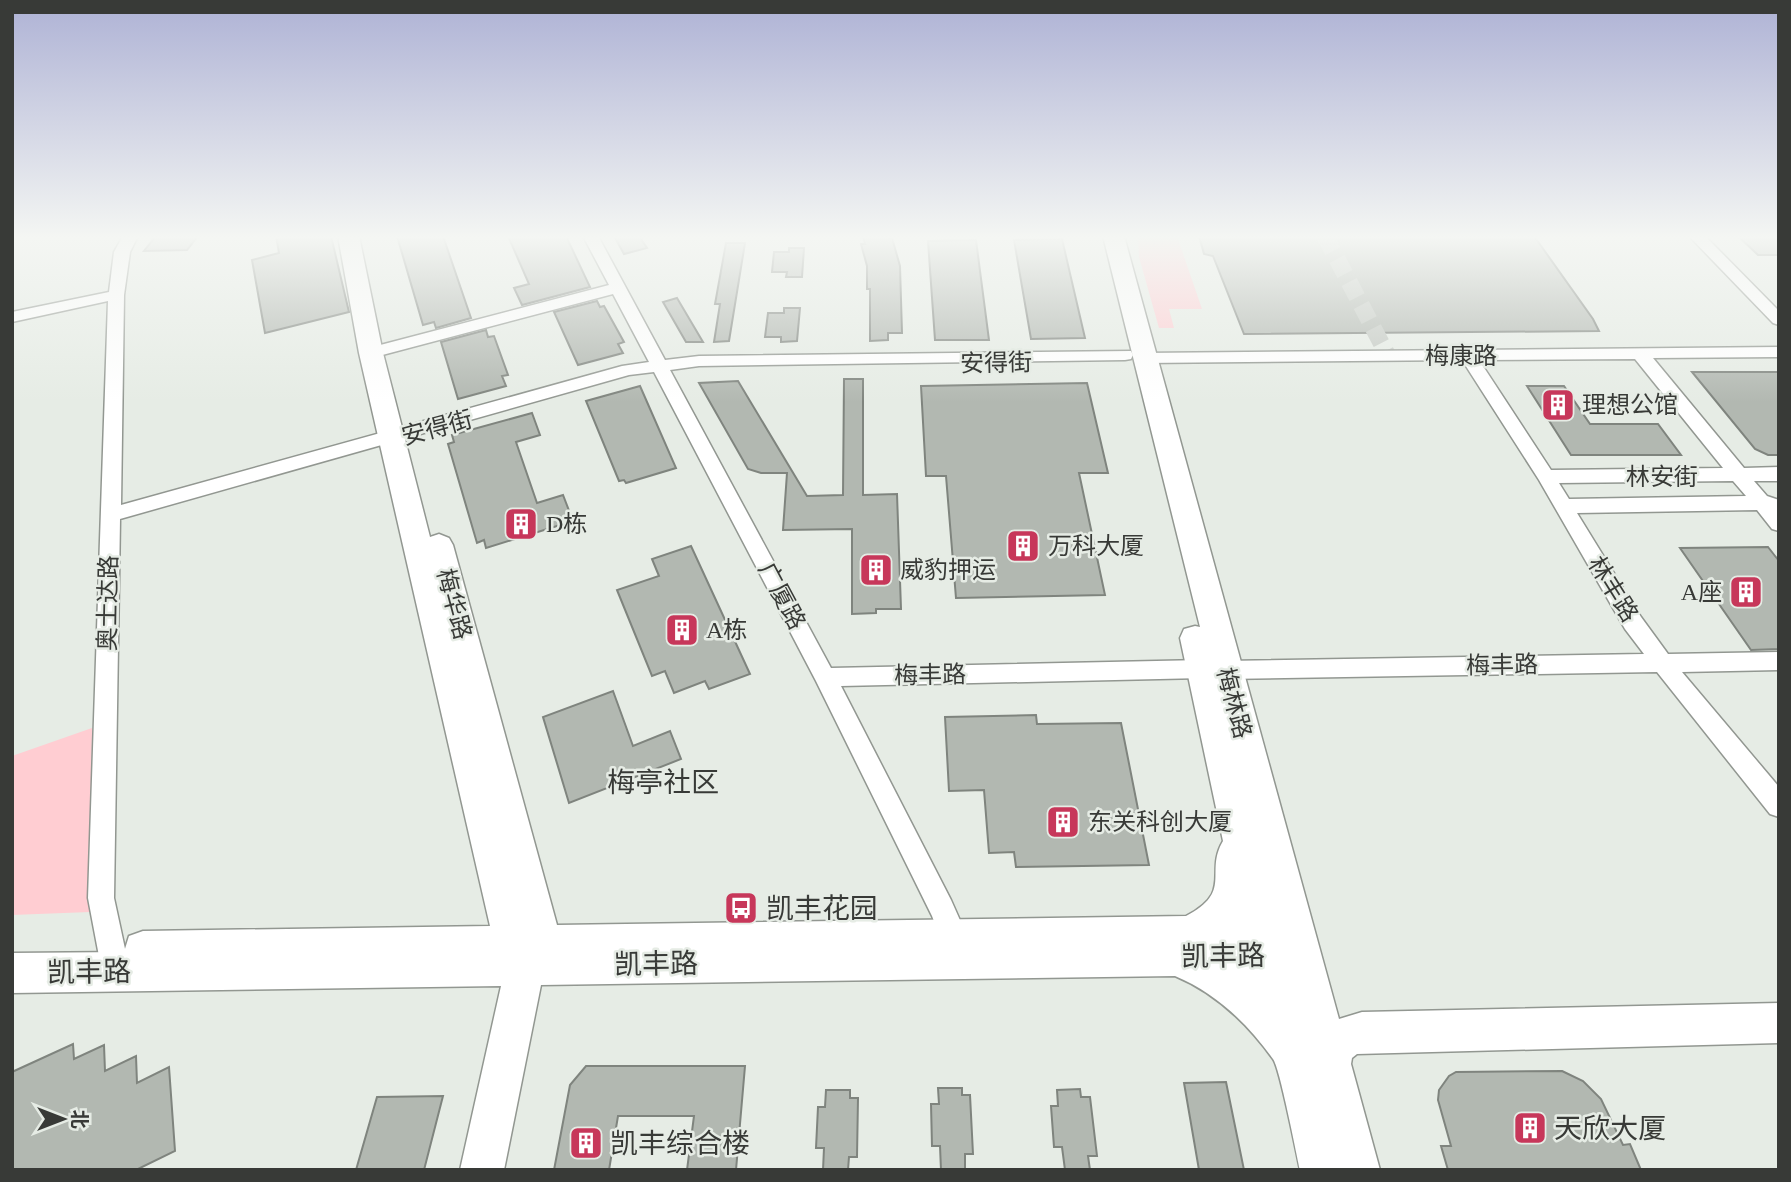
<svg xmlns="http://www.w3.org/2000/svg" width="1791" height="1182" font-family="'Times New Roman','Noto Sans SC',serif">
	<rect width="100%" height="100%" fill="#e6ece5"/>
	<g fill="#ffcdd2">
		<polygon points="1138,236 1177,236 1202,309 1169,309 1174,328 1159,328 1139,257"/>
		<polygon points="92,728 90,912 12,915 12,756"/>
	</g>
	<g fill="#b2b8b1" stroke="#7f847e" stroke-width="2">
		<polygon points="156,236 198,236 187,250 144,251"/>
		<polygon points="276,236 331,236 349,312 265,333 252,260 279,253"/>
		<polygon points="397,236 443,236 471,318 436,328 434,322 423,325"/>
		<polygon points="508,236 566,236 590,287 522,305 514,288 529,284"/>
		<polygon points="614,236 639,236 647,248 624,254"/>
		<polygon points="863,236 892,238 900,266 902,333 888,333 888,340 870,341 870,289 867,289 867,266 861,244 865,244"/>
		<polygon points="1199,236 1534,236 1593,319 1599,331 1244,334 1213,256 1204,254"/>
		<polygon points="1738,236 1779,236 1779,255 1758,255"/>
		<polygon points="1062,239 1085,338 1031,339 1014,240"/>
		<polygon points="976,240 989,340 935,340 928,241"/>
		<polygon points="726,243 745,243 729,341 714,342 720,304 715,304"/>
		<polygon points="789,248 804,248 802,277 786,277 787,272 772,272 774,252 789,252"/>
		<polygon points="677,298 703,342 686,342 663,302"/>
		<polygon points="597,301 600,307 604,306 624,342 618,344 623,353 578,365 554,312"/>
		<polygon points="784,308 800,308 797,341 781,342 781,337 765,337 768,313 784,313"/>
		<polygon points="486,330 488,337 494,336 508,375 502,376 506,386 458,399 441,342"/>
		<polygon points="1692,372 1779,372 1779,455 1768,455 1755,449"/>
		<polygon points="844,379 863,379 863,495 897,494 901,609 876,609 876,613 852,614 852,529 783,530 787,473 761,473 748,469 699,383 738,381 807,496 843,495"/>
		<polygon points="1087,383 1108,473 1079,473 1105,595 956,598 946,476 926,476 921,386"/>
		<polygon points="640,386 676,468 626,483 624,480 619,481 586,401"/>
		<polygon points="1527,386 1564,386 1590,424 1658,424 1681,455 1571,455"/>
		<polygon points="532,413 540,435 516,442 537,503 563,495 573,521 486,548 484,540 477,543 448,444 454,442 452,435"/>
		<polygon points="691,546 750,674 709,689 705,681 674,693 665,671 652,676 617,590 659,576 652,559"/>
		<polygon points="1768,547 1779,561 1779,649 1751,650 1680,548"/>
		<polygon points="613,691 633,746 670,731 681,759 569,803 543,717"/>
		<polygon points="1036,715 1037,724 1121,723 1149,865 1016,867 1014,852 989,853 984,790 949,791 945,717"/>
		<polygon points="73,1044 74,1059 104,1045 105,1071 136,1056 137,1083 169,1067 175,1151 136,1170 12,1170 12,1072"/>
		<polygon points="586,1066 745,1066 736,1170 687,1170 694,1116 618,1116 609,1170 554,1170 570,1085"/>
		<polygon points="1562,1071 1583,1081 1601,1099 1623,1145 1630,1144 1641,1170 1448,1170 1441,1146 1451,1146 1438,1100 1439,1090 1449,1076 1456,1072"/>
		<polygon points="1226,1082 1244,1170 1199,1170 1184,1083"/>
		<polygon points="938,1088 962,1088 962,1095 970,1095 973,1154 965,1154 965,1170 941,1170 940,1146 932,1146 931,1104 939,1104"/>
		<polygon points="1080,1089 1081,1097 1090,1097 1097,1156 1088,1156 1090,1170 1065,1170 1062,1147 1054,1147 1051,1106 1058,1106 1057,1090"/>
		<polygon points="826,1090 850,1090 850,1098 858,1098 857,1157 849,1157 848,1170 823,1170 824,1148 816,1148 818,1107 825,1107"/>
		<polygon points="443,1096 424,1170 356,1170 377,1097"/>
	</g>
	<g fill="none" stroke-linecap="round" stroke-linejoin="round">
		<polyline stroke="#c3c8c2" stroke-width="17" stroke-dasharray="17 9" stroke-linecap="butt" points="1325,236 1388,356"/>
		<defs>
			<g id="minor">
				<path d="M123,236H138L130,252L124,295L121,505L622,366L649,362L613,294L371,358L363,353L365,349L609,285L583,236H598L665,360L699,356L1131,351L1133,355L1131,359L1125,360L699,366L670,370L831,668L1203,660L1211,663L1214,668L1216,664L1224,661L1644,654L1625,629L1539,480L1462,360L1144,363L1136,358L1144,353L1779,347V357L1653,358L1744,468L1779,467V481H1754L1767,496L1779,500V531L1772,529L1757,510L1577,513L1641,617L1668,654L1779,652V670L1682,672L1779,787V817L1770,814L1657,672L1224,679L1216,676L1213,671L1211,675L1203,678L841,686L951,900L971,945L967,955L957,959L947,955L932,916L816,681L654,372L629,375L120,519L114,898L130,972L126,982L116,986L106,982L102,972L88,898L108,301L12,322V312L109,292L114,252ZM1635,359L1723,468L1551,470L1479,360ZM1733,481L1746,496L1569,499L1559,483Z"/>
				<polygon points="1689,236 1705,236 1779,311 1779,325 1773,323"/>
			</g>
			<path id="secondary" d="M338,236H359L383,353L430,537L439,534L449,538L453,545L557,925L1186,916C1234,891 1204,873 1223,841L1180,638L1184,629L1195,626L1200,627L1103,236H1124L1339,1019L1362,1012L1779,1003V1043L1357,1054L1352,1058L1351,1064L1380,1170H1300C1296,1152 1280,1068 1273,1059C1247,1023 1216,993 1175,976L541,985L504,1170H460L501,986L12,993V953L124,952L129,936L143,931L490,926L359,353Z"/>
		</defs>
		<use href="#minor" stroke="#929791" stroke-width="3"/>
		<use href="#secondary" stroke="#929791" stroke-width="3"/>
		<use href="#minor" fill="#fff" fill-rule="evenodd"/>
		<use href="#secondary" fill="#fff" fill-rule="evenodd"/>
	</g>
	<linearGradient id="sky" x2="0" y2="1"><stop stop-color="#aeb2d5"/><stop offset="0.59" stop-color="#f4f6f3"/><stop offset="1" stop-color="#f4f6f3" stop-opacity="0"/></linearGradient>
	<rect width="1791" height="402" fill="url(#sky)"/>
	<defs>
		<symbol id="building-square" viewBox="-11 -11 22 22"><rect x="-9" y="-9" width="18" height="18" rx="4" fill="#c7375a" stroke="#e6ece5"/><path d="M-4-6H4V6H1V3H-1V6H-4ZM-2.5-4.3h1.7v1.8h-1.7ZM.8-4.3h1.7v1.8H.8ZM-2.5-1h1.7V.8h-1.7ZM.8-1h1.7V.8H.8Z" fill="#fff"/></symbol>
		<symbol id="bus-square" viewBox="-11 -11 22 22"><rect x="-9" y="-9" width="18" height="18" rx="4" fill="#c7375a" stroke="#e6ece5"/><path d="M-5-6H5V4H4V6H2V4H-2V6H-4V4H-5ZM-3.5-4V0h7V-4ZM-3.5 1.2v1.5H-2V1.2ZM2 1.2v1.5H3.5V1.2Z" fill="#fff"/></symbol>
	</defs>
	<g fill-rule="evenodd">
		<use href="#building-square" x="1539" y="386" width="38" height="38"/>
		<use href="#building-square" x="502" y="505" width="38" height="38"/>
		<use href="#building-square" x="1004" y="527" width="38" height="38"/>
		<use href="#building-square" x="857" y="551" width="38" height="38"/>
		<use href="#building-square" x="1727" y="573" width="38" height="38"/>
		<use href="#building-square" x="663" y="611" width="38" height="38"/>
		<use href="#building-square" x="1044" y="803" width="38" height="38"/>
		<use href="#bus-square" x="722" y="889" width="38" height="38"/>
		<use href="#building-square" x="1511" y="1109" width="38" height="38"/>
		<use href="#building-square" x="567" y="1124" width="38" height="38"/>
	</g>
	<g text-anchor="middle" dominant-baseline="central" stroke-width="5" stroke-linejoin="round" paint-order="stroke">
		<g font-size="24" fill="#383a37" stroke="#e6ece5">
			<text x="1461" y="356">梅康路</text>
			<text transform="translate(996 363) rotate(-1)">安得街</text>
			<text transform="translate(437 428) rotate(-15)">安得街</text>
			<text x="1662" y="477">林安街</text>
			<text transform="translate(1613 589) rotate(58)">林丰路</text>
			<text transform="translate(782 596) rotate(62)">广厦路</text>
			<text transform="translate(108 603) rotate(-89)">奥士达路</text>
			<text transform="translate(454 604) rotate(75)">梅华路</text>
			<text transform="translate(1502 665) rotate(-1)">梅丰路</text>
			<text transform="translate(930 675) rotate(-1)">梅丰路</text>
			<text transform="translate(1234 703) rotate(75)">梅林路</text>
		</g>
		<g font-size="24" fill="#383a37" stroke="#e6ece5" text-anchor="start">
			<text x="1582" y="405">理想公馆</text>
			<text x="546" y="524">D栋</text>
			<text x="1048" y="546">万科大厦</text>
			<text x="900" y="570">威豹押运</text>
			<text x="1722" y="592" text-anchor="end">A座</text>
			<text x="706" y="630">A栋</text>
			<text x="1088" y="822">东关科创大厦</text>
		</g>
		<g font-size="28" fill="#383a37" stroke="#e6ece5">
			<text x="663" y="782">梅亭社区</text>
		</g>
		<g font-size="28" fill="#383a37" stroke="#e6ece5" text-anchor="start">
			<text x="766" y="908">凯丰花园</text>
			<text x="1554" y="1128">天欣大厦</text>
			<text x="610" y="1143">凯丰综合楼</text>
		</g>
		<g font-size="28" fill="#383a37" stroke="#e6ece5">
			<text transform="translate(1223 956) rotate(-1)">凯丰路</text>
			<text transform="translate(656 964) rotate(-1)">凯丰路</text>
			<text transform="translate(89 972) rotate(-1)">凯丰路</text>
		</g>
	</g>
	<rect width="1791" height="1182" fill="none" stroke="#383a37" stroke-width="28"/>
	<g transform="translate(63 1119) rotate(90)" stroke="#e6ece5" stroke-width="5" paint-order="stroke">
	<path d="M0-5L12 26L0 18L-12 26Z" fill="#383a37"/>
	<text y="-10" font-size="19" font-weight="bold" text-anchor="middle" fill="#383a37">北</text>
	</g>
</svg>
